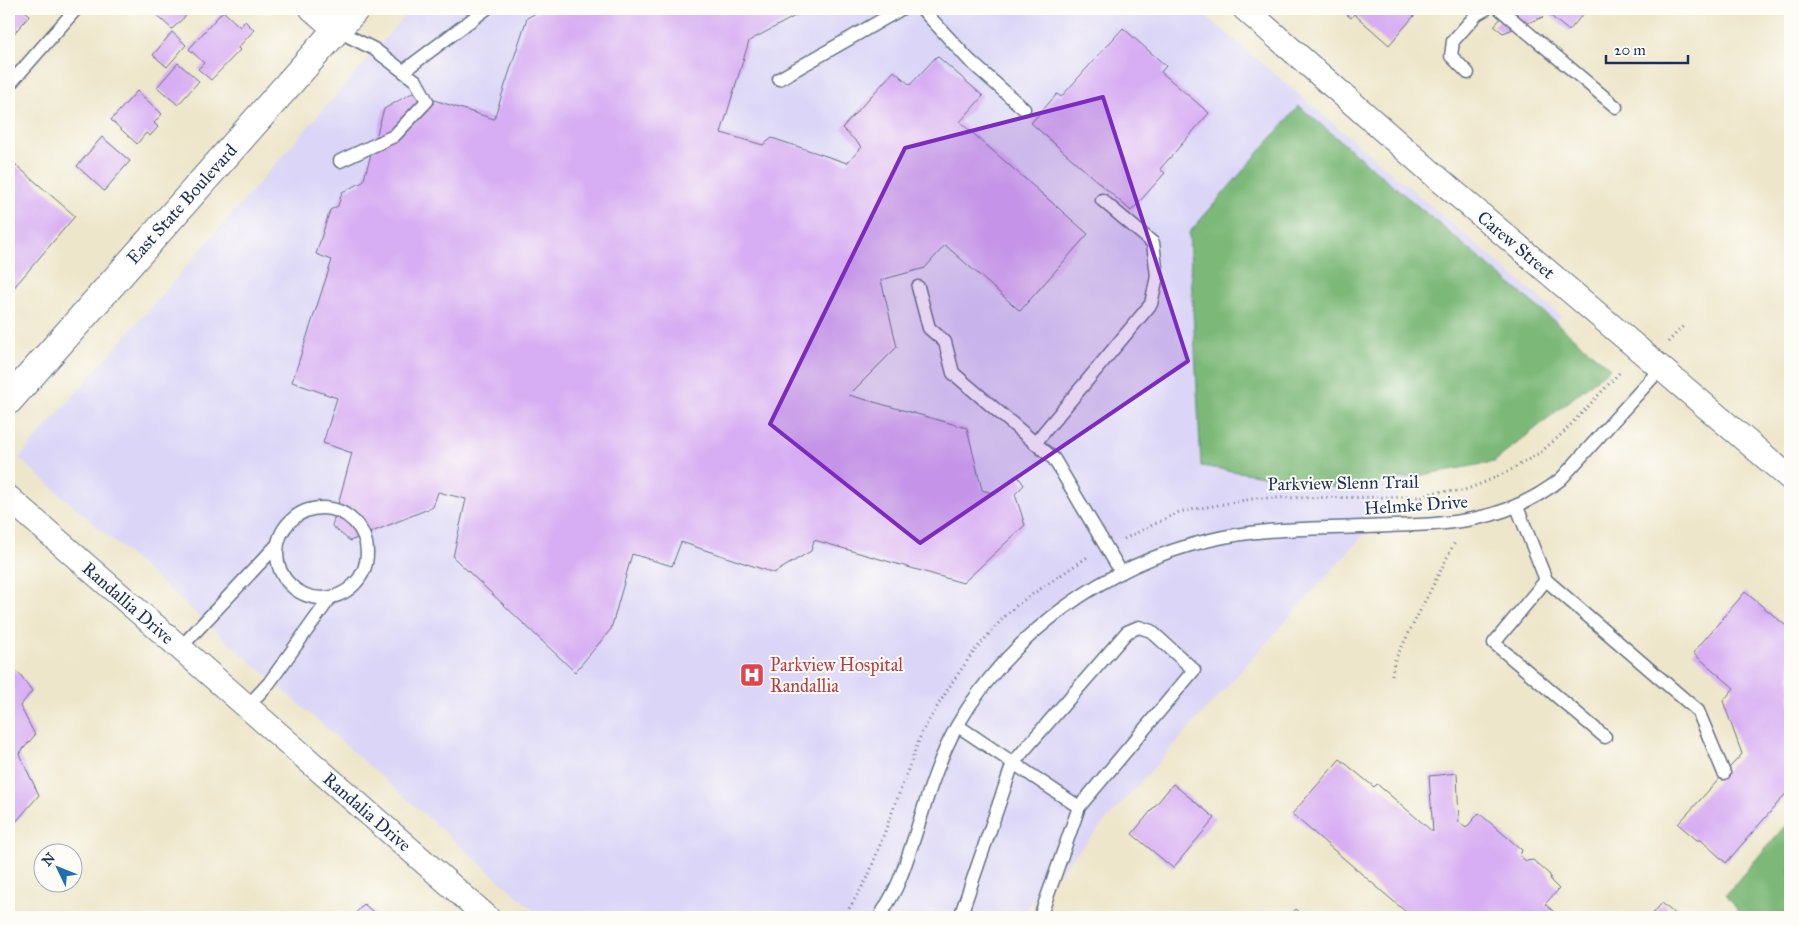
<svg xmlns="http://www.w3.org/2000/svg" width="1799" height="926" font-family="'IM FELL Great Primer',serif">
	<rect width="100%" height="100%" fill="#fdfcf7"/>
	<filter id="ink" filterUnits="userSpaceOnUse"><feTurbulence type="fractalNoise" baseFrequency=".02" numOctaves="2"/><feDisplacementMap in="SourceGraphic" scale="10" xChannelSelector="R" yChannelSelector="G"/><feConvolveMatrix kernelMatrix="1 2 1 2 8 2 1 2 1" color-interpolation-filters="sRGB"/></filter>
	<filter id="wash" filterUnits="userSpaceOnUse"><feTurbulence type="fractalNoise" baseFrequency=".0096" numOctaves="4" result="noise"/><feDisplacementMap in="SourceGraphic" scale="20" xChannelSelector="R" yChannelSelector="G"/><feGaussianBlur stdDeviation="1.12" result="paint"/><feColorMatrix in="noise" values="0 0 0 0 0 0 0 0 0 0 0 0 0 0 0 0 0 1.4 0 .05"/><feComposite in="paint" operator="in"/></filter>
	<g filter="url(#wash)">
		<rect width="100%" height="100%" fill="#eee6ca"/>
		<polygon fill="#dbd6f7" points="411,9 1198,9 1561,316 1019,917 541,917 19,458"/>
		<g fill="#7bb877" stroke="#4b746a">
			<polygon points="1299,106 1610,368 1494,462 1344,489 1201,466 1189,233"/>
			<polygon points="1790,820 1790,917 1744,917 1726,894"/>
		</g>
		<g id="blocks">
			<g fill="#d7adf3">
				<polygon points="9,9 22,9 30,15 11,37 9,35"/>
				<polygon points="155,9 193,9 172,29 153,12"/>
				<polygon points="543,9 808,9 749,41 721,133 763,145 772,138 847,163 862,147 842,128 894,71 910,85 937,56 983,96 960,122 1088,234 1020,311 945,245 925,268 881,280 897,347 849,395 967,428 982,490 995,494 1017,475 1024,485 1015,494 1025,525 963,583 814,540 811,551 774,573 681,542 672,566 632,554 611,629 575,672 453,557 466,499 438,492 433,507 350,541 332,526 352,453 323,443 337,398 292,382 332,260 316,254 330,210 338,206 342,192 363,182 384,109 412,93 494,119 527,18"/>
				<polygon points="1340,9 1420,9 1389,45 1354,14 1351,18"/>
				<polygon points="1509,9 1587,9 1569,31 1547,13 1543,17 1503,33 1494,26"/>
				<polygon points="223,11 240,27 245,21 254,30 238,48 240,50 211,80 198,69 204,63 189,49"/>
				<polygon points="1123,28 1166,66 1161,72 1209,113 1160,169 1165,173 1131,211 1031,123 1057,94 1061,97"/>
				<polygon points="172,32 186,45 167,67 153,55"/>
				<polygon points="178,63 199,81 178,105 157,87"/>
				<polygon points="137,91 162,114 154,123 158,127 150,136 146,133 137,144 111,120"/>
				<polygon points="102,137 130,161 104,191 77,166"/>
				<polygon points="9,159 75,216 11,291 9,289"/>
				<polygon points="1745,592 1790,629 1790,789 1726,863 1701,840 1697,840 1678,824 1742,754 1723,701 1734,688 1693,653"/>
				<polygon points="9,668 20,674 32,691 20,706 35,735 19,754 39,795 9,830"/>
				<polygon points="1340,759 1374,787 1377,784 1433,832 1429,776 1457,773 1459,822 1466,828 1479,813 1522,850 1520,856 1526,861 1533,860 1550,875 1551,881 1559,889 1545,904 1560,917 1401,917 1406,912 1292,814"/>
				<polygon points="1173,784 1215,818 1173,868 1132,834"/>
				<polygon points="1662,903 1678,917 1650,917"/>
				<polygon points="364,904 379,917 352,917"/>
				<polygon points="1296,909 1306,917 1289,917"/>
			</g>
		</g>
	</g>
	<g filter="url(#ink)">
		<use href="#blocks" fill-opacity="0" stroke="#656f84" stroke-width="1"/>
		<g fill="none" stroke-linecap="round" stroke-linejoin="round">
			<defs>
				<g id="lane">
					<polyline points="922,9 969,60 1024,109"/>
					<polyline points="1500,9 1616,107"/>
					<polyline points="336,30 374,49 416,81 427,101 394,136 340,161"/>
					<polyline points="405,70 486,9"/>
					<polyline points="1468,73 1451,56 1453,41 1477,14 1486,9"/>
					<polyline points="779,79 901,9"/>
					<polyline points="9,85 76,9"/>
					<polyline points="1102,200 1153,243 1157,276 1151,304 1035,443 1054,459 1121,572"/>
					<polyline points="918,287 929,328 945,342 953,373 1035,443"/>
					<polyline points="1517,507 1546,580 1698,711 1724,773"/>
					<circle cx="322" cy="553" r="45"/>
					<polyline points="1546,580 1494,643 1605,737"/>
					<polyline points="180,648 277,545"/>
					<polyline points="247,707 269,683 330,598"/>
					<polyline points="958,726 1079,807"/>
					<path d="M880,917C886,905 894,894 899,881C919,831 930,774 957,726C1010,634 1106,564 1210,540C1259,528 1311,529 1361,527C1437,524 1499,528 1561,479L1661,368"/>
					<polyline points="960,917 1013,763 1127,632 1139,627 1151,631 1194,670 1079,807 1040,917"/>
				</g>
				<g id="street">
					<polyline points="312,9 336,30"/>
					<polyline points="1245,9 1440,180 1790,478"/>
					<polyline points="9,498 487,917"/>
				</g>
				<polyline id="primary" points="9,400 355,9"/>
			</defs>
			<use href="#lane" stroke="#656f84" stroke-width="15"/>
			<use href="#street" stroke="#656f84" stroke-width="26"/>
			<use href="#primary" stroke="#656f84" stroke-width="30"/>
			<g stroke="#656f84" stroke-width="3" stroke-dasharray="1 4" stroke-linecap="butt">
				<polyline points="1668,342 1685,324"/>
				<polyline points="1124,539 1179,512 1257,498 1422,497 1434,492 1462,491 1483,483 1509,471 1541,452 1563,433 1622,370"/>
				<polyline points="975,650 1003,618 1018,604 1089,556"/>
				<polyline points="1392,675 1394,662 1455,542"/>
				<polyline points="844,917 868,877 922,732 951,684 975,650"/>
			</g>
			<use href="#lane" stroke="#fff" stroke-width="12"/>
			<use href="#street" stroke="#fff" stroke-width="24"/>
			<use href="#primary" stroke="#fff" stroke-width="28"/>
		</g>
	</g>
	<path fill="#7b2cbf" fill-opacity="0.2" stroke="#7b2cbf" stroke-width="4" stroke-linejoin="round" d="M1103,97L1188,361L920,543L770,424L905,148Z"/>
	<defs>
		<symbol id="hospital-square" viewBox="-11 -11 22 22"><rect x="-9" y="-9" width="18" height="18" rx="4" fill="#e0444e" stroke="#fdfcf7"/><path d="M-5-5h3v3.5h4V-5h3V5h-3V1.5h-4V5h-3Z" fill="#fff"/></symbol>
	</defs>
	<g fill-rule="evenodd">
		<use href="#hospital-square" x="738" y="661" width="28" height="28"/>
	</g>
	<g text-anchor="middle" dominant-baseline="central" stroke-width="4" stroke-linejoin="round" paint-order="stroke">
		<g font-size="18" fill="#1b2f5e" stroke="#fdfcf7">
			<text transform="translate(182 204) rotate(-48)">East State Boulevard</text>
			<text transform="translate(1516 245) rotate(40)">Carew Street</text>
			<text transform="translate(1343 483) rotate(-1)">Parkview Slenn Trail</text>
			<text transform="translate(1416 505) rotate(-4)">Helmke Drive</text>
			<text transform="translate(128 603) rotate(41)">Randallia Drive</text>
			<text transform="translate(367 812) rotate(41)">Randalia Drive</text>
		</g>
		<g font-size="18" fill="#be3a42" stroke="#fdfcf7" text-anchor="start">
			<text x="770" y="665">Parkview Hospital<tspan x="770" dy="21">Randallia</tspan></text>
		</g>
	</g>
	<rect width="1799" height="926" fill="none" stroke="#fdfcf7" stroke-width="30"/>
	<g transform="translate(58 868) rotate(313)"><circle r="24" fill="#fdfcf7" stroke="#a3aaba"/>
	<path d="M0-4L9 19L0 12L-9 19Z" fill="#1f6fb2"/>
	<text y="-8" font-size="14" font-weight="bold" text-anchor="middle" fill="#1b2f5e">N</text>
	</g>
	<path d="M1606 55v8h82v-8" fill="none" stroke="#1b2f5e" stroke-width="2.5"/>
	<text x="1614" y="55" font-size="15" fill="#1b2f5e" stroke="#fdfcf7" stroke-width="4" paint-order="stroke">20 m</text>
</svg>
